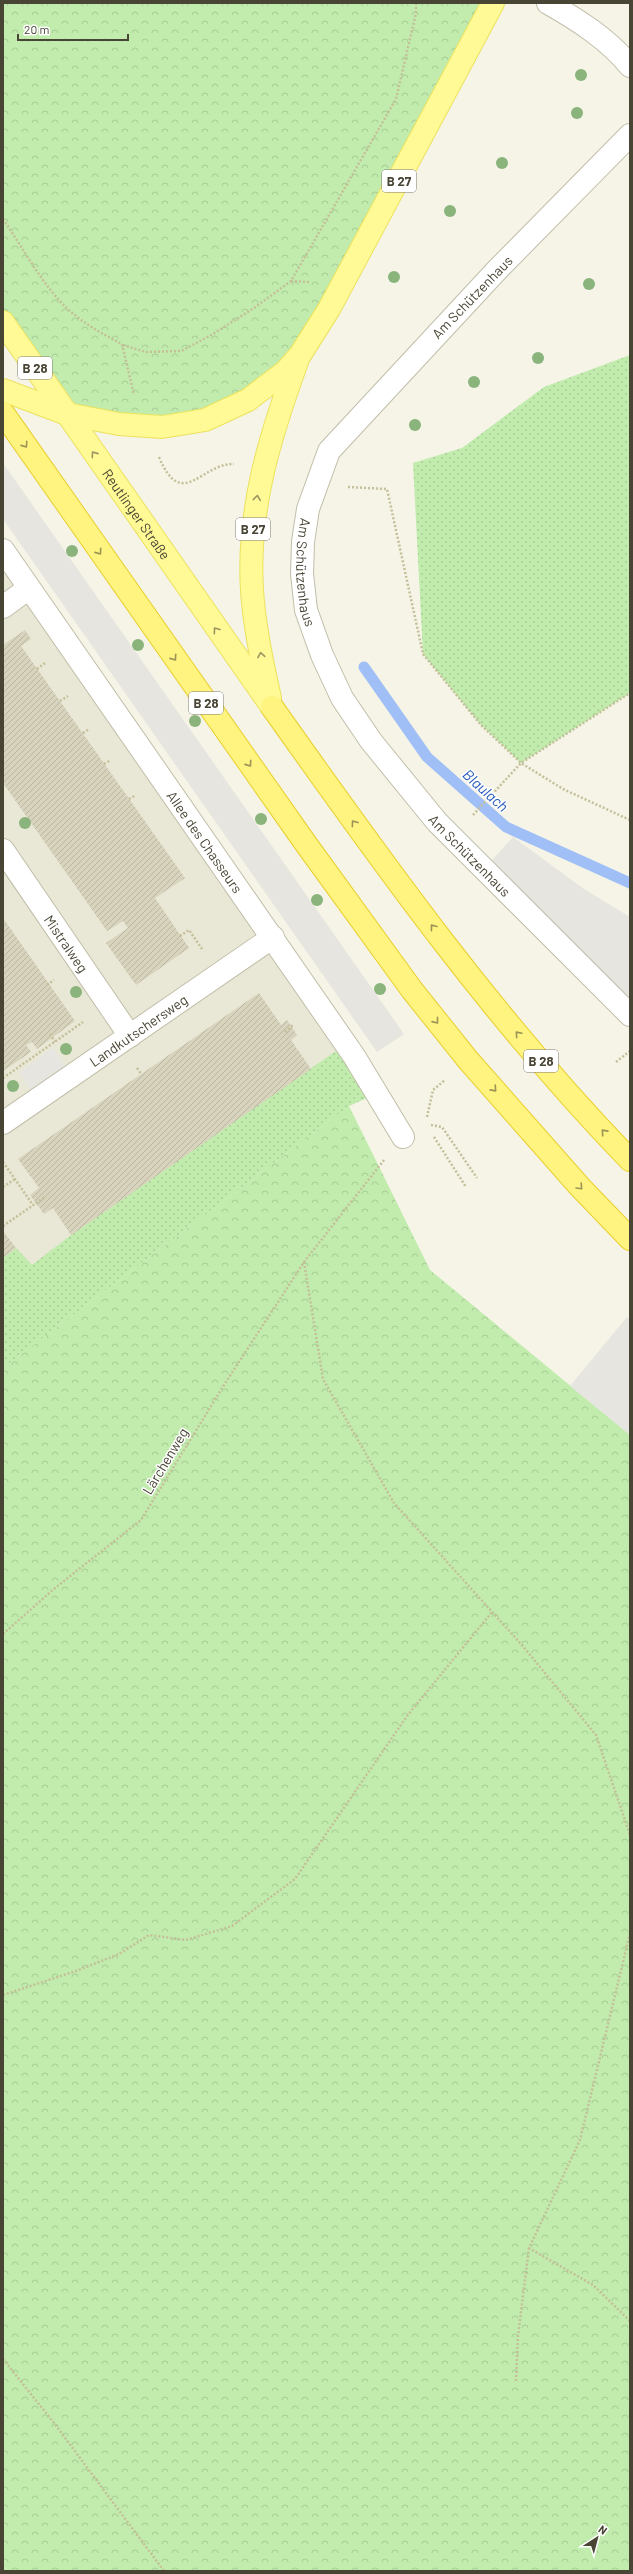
<svg xmlns="http://www.w3.org/2000/svg" width="633" height="2574" font-family="Barlow,sans-serif">
	<defs>
		<pattern id="grass-dots" width="8" height="8" patternUnits="userSpaceOnUse"><rect width="8" height="8" fill="#c1ecad"/><path d="M2 2h.1M6 6h.1" fill="none" stroke="#a7cc95" stroke-width="1.8" stroke-linecap="round"/></pattern>
		<pattern id="forest-crowns" width="20" height="18" patternUnits="userSpaceOnUse"><rect width="20" height="18" fill="#c1ecad"/><path d="M2 6a3 3 0 1 1 6 0M12 15a3 3 0 1 1 6 0" fill="none" stroke="#a7cc95"/></pattern>
		<pattern id="building-hatch" width="6" height="6" patternUnits="userSpaceOnUse"><rect width="6" height="6" fill="#d7d3bc"/><path d="M-1 1l2-2M0 6l6-6M5 7l2-2" fill="none" stroke="#bab6a2"/></pattern>
	</defs>
	<rect width="100%" height="100%" fill="#f5f4e7"/>
	<polygon fill="#e9e7d5" points="3,550 378,1093 349,1106 3,1368"/>
	<g fill="url(#grass-dots)">
		<polygon points="630,355 630,693 521,763 481,725 423,654 413,463 462,448 544,387"/>
		<polygon points="346,1044 378,1093 349,1106 3,1368 3,1258 16,1248 32,1265 71,1235"/>
	</g>
	<g fill="url(#forest-crowns)">
		<polygon points="3,3 493,3 300,355 205,420 67,414 3,322"/>
		<polygon points="349,1106 430,1270 630,1435 630,2571 3,2571 3,1368"/>
	</g>
	<g fill="#e6e5df">
		<polygon points="3,463 404,1034 377,1052 3,519"/>
		<polygon points="513,837 584,889 630,917 630,1015 484,869"/>
		<polygon points="53,1048 72,1076 37,1100 19,1072"/>
		<polygon points="627,1317 630,1320 630,1435 570,1386"/>
	</g>
	<g fill="none" stroke-linecap="round" stroke-linejoin="round">
		<polyline stroke="#9fbff6" stroke-width="11" points="364,667 427,757 506,827 630,883"/>
	</g>
	<g fill="url(#building-hatch)">
		<polygon points="25,630 31,639 21,646 185,878 155,898 189,948 136,985 106,943 128,928 123,921 107,931 3,783 3,645"/>
		<polygon points="3,918 75,1021 37,1049 32,1042 26,1045 31,1052 3,1071"/>
		<polygon points="259,993 281,1025 287,1020 297,1035 291,1040 311,1069 71,1235 53,1208 44,1214 30,1195 39,1188 18,1159"/>
		<polygon points="3,1231 16,1248 3,1258"/>
	</g>
	<g fill="none" stroke-linecap="round" stroke-linejoin="round">
		<defs>
			<g id="minor">
				<path d="M548,3C578,20 608,39 630,66"/>
				<path id="s1" d="M630,135L497,270L329,451L308,509L303,542L302,574L306,610L322,655L342,698L371,741L437,822L630,1015"/>
				<path id="s2" d="M3,550L354,1056L403,1137"/>
				<polyline points="3,607 29,588"/>
				<path id="s3" d="M3,850L130,1036"/>
				<path id="s4" d="M3,1123L273,937"/>
			</g>
			<g id="primary">
				<path id="s5" d="M3,322L272,707"/>
				<polyline points="3,390 67,414 119,424 162,427 205,420 248,400 286,371 300,355 329,309 493,3"/>
				<path d="M270,698C262,663 254,626 252,590C247,510 270,436 297,362"/>
			</g>
			<g id="trunk">
				<polyline points="3,413 306,844 412,990 468,1060 580,1187 630,1239"/>
				<path d="M272,707C383,864 496,1022 630,1160"/>
			</g>
		</defs>
		<use href="#minor" stroke="#c1bea9" stroke-width="24"/>
		<use href="#primary" stroke="#ece25e" stroke-width="24"/>
		<use href="#trunk" stroke="#e9ce2d" stroke-width="24"/>
		<g stroke="#c4bf99" stroke-width="2.5" stroke-dasharray="2 2" stroke-linecap="butt">
			<path d="M3,219C23,248 44,288 70,311C86,325 104,335 122,344L134,395"/>
			<polyline points="291,281 309,282"/>
			<polyline points="123,345 146,352 181,351 213,334 254,308 291,281 396,99 416,13 416,3"/>
			<path d="M159,457C182,512 201,463 234,464"/>
			<polyline points="348,487 387,489 423,654 481,725 521,763 563,789 630,820"/>
			<polyline points="37,669 45,663"/>
			<polyline points="60,701 68,696"/>
			<polyline points="83,733 89,729"/>
			<polyline points="104,764 111,760"/>
			<polyline points="129,799 136,795"/>
			<polyline points="473,815 521,763 630,693"/>
			<polyline points="180,936 189,930 202,949"/>
			<polyline points="47,985 54,980"/>
			<polyline points="285,1032 293,1025"/>
			<polyline points="50,1034 55,1042"/>
			<polyline points="616,1062 630,1051"/>
			<polyline points="137,1068 141,1074"/>
			<polyline points="3,1078 83,1022"/>
			<polyline points="427,1117 433,1090 445,1080"/>
			<polyline points="431,1125 442,1127 477,1178"/>
			<polyline points="434,1137 466,1187"/>
			<polyline points="3,1162 33,1205"/>
			<polyline points="3,1187 15,1179"/>
			<polyline points="3,1226 45,1197"/>
			<polyline points="304,1262 323,1379 394,1503 521,1644 596,1735 630,1835"/>
			<polyline points="3,1634 55,1588 141,1520 224,1385 304,1262 384,1160"/>
			<polyline points="630,1933 580,2140 529,2248 593,2285 630,2321"/>
			<polyline points="3,1995 76,1971 119,1954 149,1935 186,1940 232,1926 295,1879 407,1716 492,1612"/>
			<polyline points="3,2359 54,2423 164,2571"/>
			<polyline points="516,2381 518,2336 529,2248"/>
		</g>
		<use href="#minor" stroke="#fff" stroke-width="22"/>
		<use href="#primary" stroke="#fff996" stroke-width="22"/>
		<use href="#trunk" stroke="#fff47f" stroke-width="22"/>
	</g>
	<g fill="#8ab47c">
		<circle cx="581" cy="75" r="6"/>
		<circle cx="577" cy="113" r="6"/>
		<circle cx="502" cy="163" r="6"/>
		<circle cx="450" cy="211" r="6"/>
		<circle cx="394" cy="277" r="6"/>
		<circle cx="589" cy="284" r="6"/>
		<circle cx="538" cy="358" r="6"/>
		<circle cx="474" cy="382" r="6"/>
		<circle cx="415" cy="425" r="6"/>
		<circle cx="72" cy="551" r="6"/>
		<circle cx="138" cy="645" r="6"/>
		<circle cx="195" cy="721" r="6"/>
		<circle cx="261" cy="819" r="6"/>
		<circle cx="25" cy="823" r="6"/>
		<circle cx="317" cy="900" r="6"/>
		<circle cx="380" cy="989" r="6"/>
		<circle cx="76" cy="992" r="6"/>
		<circle cx="66" cy="1049" r="6"/>
		<circle cx="13" cy="1086" r="6"/>
	</g>
	<defs><path id="oneway-chevron" d="M-2-3.5L2.5 0L-2 3.5" fill="none" stroke-width="1.6" stroke-linecap="round" stroke-linejoin="round"/></defs>
	<g stroke="#9b9456">
		<use href="#oneway-chevron" transform="translate(25 445) rotate(55)"/>
		<use href="#oneway-chevron" transform="translate(99 552) rotate(55)"/>
		<use href="#oneway-chevron" transform="translate(174 658) rotate(55)"/>
		<use href="#oneway-chevron" transform="translate(249 764) rotate(55)"/>
		<use href="#oneway-chevron" transform="translate(354 823) rotate(-126)"/>
		<use href="#oneway-chevron" transform="translate(433 927) rotate(-128)"/>
		<use href="#oneway-chevron" transform="translate(436 1021) rotate(51)"/>
		<use href="#oneway-chevron" transform="translate(518 1034) rotate(-131)"/>
		<use href="#oneway-chevron" transform="translate(494 1089) rotate(48)"/>
		<use href="#oneway-chevron" transform="translate(604 1132) rotate(-132)"/>
		<use href="#oneway-chevron" transform="translate(580 1187) rotate(47)"/>
	</g>
	<g stroke="#9b9661">
		<use href="#oneway-chevron" transform="translate(94 454) rotate(-125)"/>
		<use href="#oneway-chevron" transform="translate(257 498) rotate(-83)"/>
		<use href="#oneway-chevron" transform="translate(216 630) rotate(-126)"/>
		<use href="#oneway-chevron" transform="translate(261 655) rotate(-100)"/>
	</g>
	<g text-anchor="middle" dominant-baseline="central" stroke-width="3" stroke-linejoin="round" paint-order="stroke">
		<g fill="#fff" stroke="#807d72" stroke-width="1">
			<rect x="382" y="170" width="34" height="22" rx="3"/>
			<rect x="18" y="357" width="34" height="22" rx="3"/>
			<rect x="236" y="518" width="34" height="22" rx="3"/>
			<rect x="189" y="692" width="34" height="22" rx="3"/>
			<rect x="524" y="1050" width="34" height="22" rx="3"/>
		</g>
		<g font-size="13" font-weight="bold" fill="#494535">
			<text x="399" y="181">B 27</text>
			<text x="35" y="368">B 28</text>
			<text x="253" y="529">B 27</text>
			<text x="206" y="703">B 28</text>
			<text x="541" y="1061">B 28</text>
		</g>
		<g font-size="14" fill="#494535" stroke="#fff">
			<text transform="translate(472 297) rotate(-46)">Am Schützenhaus</text>
			<text stroke="none"><textPath href="#s5" startOffset="234">Reutlinger Straße</textPath></text>
			<text stroke="none"><textPath href="#s1" startOffset="562">Am Schützenhaus</textPath></text>
			<text stroke="none"><textPath href="#s2" startOffset="355">Allee des Chasseurs</textPath></text>
			<text stroke="none"><textPath href="#s1" startOffset="898">Am Schützenhaus</textPath></text>
			<text stroke="none"><textPath href="#s3" startOffset="113">Mistralweg</textPath></text>
			<text stroke="none"><textPath href="#s4" startOffset="164">Landkutschersweg</textPath></text>
			<text transform="translate(165 1461) rotate(-59)">Lärchenweg</text>
		</g>
		<g font-size="15" font-style="italic" fill="#265bbd" stroke="#fff">
			<text transform="translate(486 790) rotate(42)">Blaulach</text>
		</g>
	</g>
	<rect width="633" height="2574" fill="none" stroke="#494535" stroke-width="8"/>
	<g transform="translate(597 2538) rotate(36)" stroke="#ffffff" stroke-width="3" paint-order="stroke">
	<path d="M0-3L7 15L0 10L-7 15Z" fill="#494535"/>
	<text y="-6" font-size="11" font-weight="bold" text-anchor="middle" fill="#494535">N</text>
	</g>
	<path d="M18 34v6h110v-6" fill="none" stroke="#494535" stroke-width="2"/>
	<text x="24" y="34" font-size="12" fill="#494535" stroke="#ffffff" stroke-width="3" paint-order="stroke">20 m</text>
</svg>
